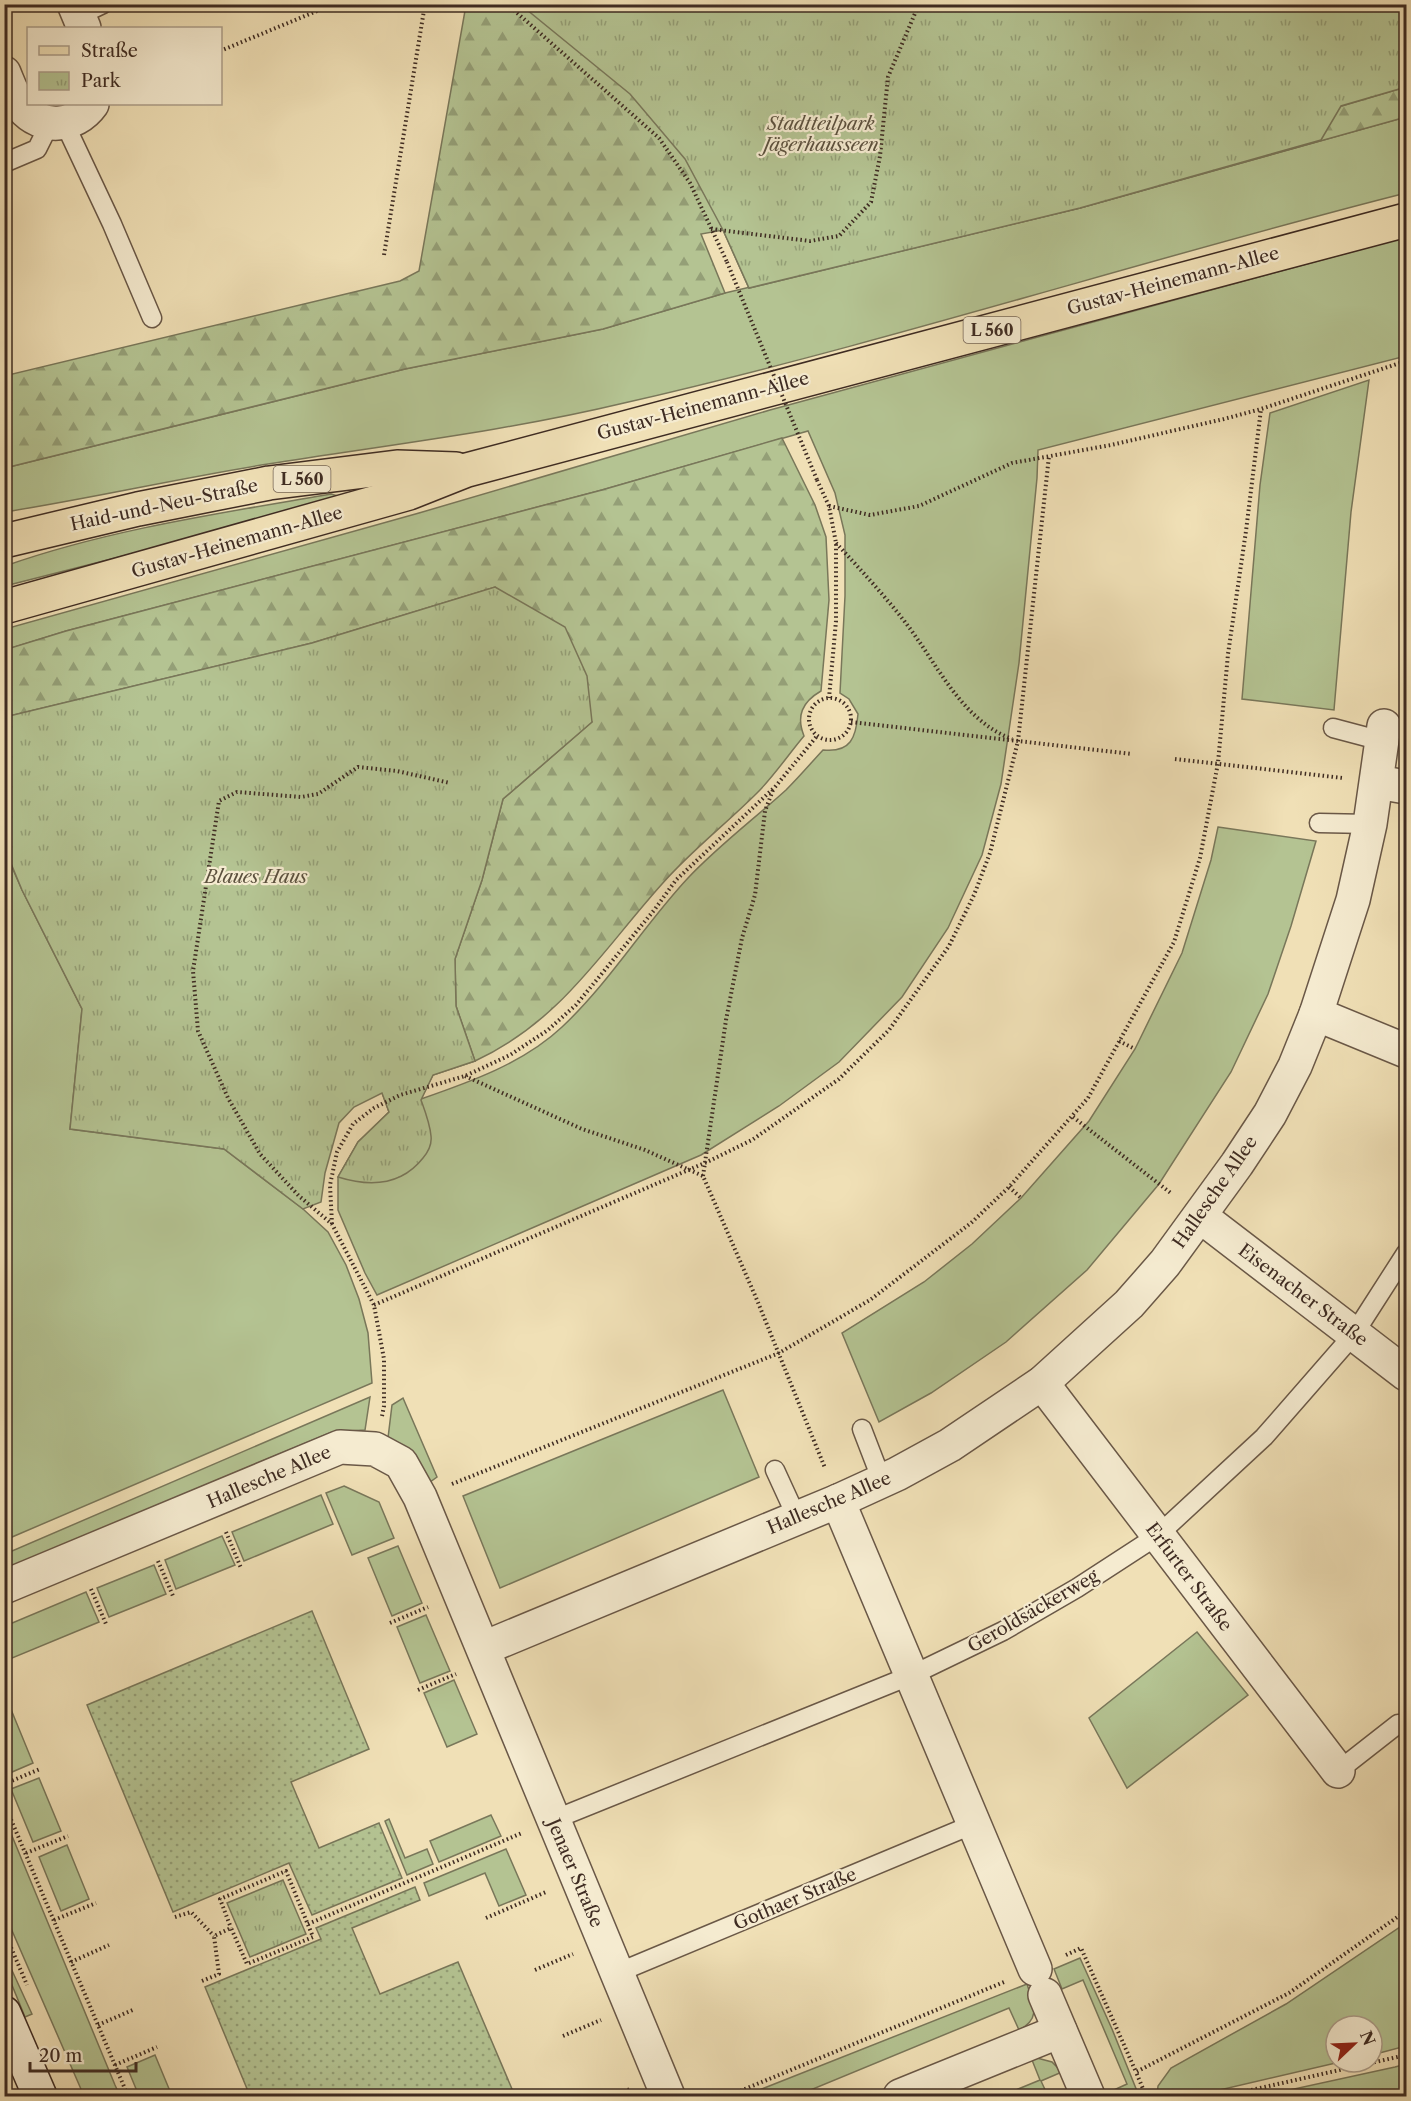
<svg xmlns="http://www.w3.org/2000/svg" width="1411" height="2101" font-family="'Libre Caslon Text',serif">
	<defs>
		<pattern id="forest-firs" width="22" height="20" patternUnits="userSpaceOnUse" patternTransform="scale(1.5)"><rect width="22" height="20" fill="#b4c392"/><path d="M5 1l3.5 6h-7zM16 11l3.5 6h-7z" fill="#949f77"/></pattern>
		<pattern id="park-tufts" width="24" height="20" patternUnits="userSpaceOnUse" patternTransform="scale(1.5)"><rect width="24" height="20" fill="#b4c392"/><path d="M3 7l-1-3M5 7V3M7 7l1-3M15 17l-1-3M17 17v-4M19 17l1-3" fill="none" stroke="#949f77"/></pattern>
		<pattern id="garden-dots" width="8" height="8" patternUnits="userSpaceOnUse" patternTransform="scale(1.5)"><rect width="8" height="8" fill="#b4c392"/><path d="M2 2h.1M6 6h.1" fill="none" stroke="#949f77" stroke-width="1.8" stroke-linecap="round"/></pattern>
	</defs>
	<rect width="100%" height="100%" fill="#f0e0b6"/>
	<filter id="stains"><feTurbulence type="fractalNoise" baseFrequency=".00333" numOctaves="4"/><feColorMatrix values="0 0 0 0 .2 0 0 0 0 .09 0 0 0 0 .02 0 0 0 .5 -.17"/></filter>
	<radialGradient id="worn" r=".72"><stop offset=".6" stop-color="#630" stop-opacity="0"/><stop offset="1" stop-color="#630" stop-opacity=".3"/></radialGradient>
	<g fill="#b4c392" stroke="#79775a" stroke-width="1.5">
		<path d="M1406,117V193C1145,259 887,343 624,403C507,431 387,445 268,464C180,478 93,498 5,512V468L405,369L603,329L725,293L1080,208Z"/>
		<path d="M1406,237V356L1038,450L1037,478L1019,663L1001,784L982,855L948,928L902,997L839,1062L779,1106L701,1155L377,1295L365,1273L338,1210V1177L358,1142L389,1112L381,1090L412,952L475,1061L433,1075L421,1099C470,1082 524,1063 562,1027C610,982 644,925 688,878C718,846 754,819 786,790C799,777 811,763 823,750C851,753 856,737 858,714L849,699L840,693L845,596V535L835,493L808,431L602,490L66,631L5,650V629L419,513L770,410Z"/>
		<polygon points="1369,380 1351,512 1334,710 1242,699 1260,485 1270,413"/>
		<path d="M331,494L338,496L269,519L5,586V566C110,529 222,513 331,494Z"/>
		<polygon points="1218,827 1316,841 1291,926 1268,994 1231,1072 1159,1184 1087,1270 1006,1342 931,1393 879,1422 842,1333 924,1282 972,1244 1021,1198 1089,1121 1135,1049 1182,953 1211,860"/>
		<polygon points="4,849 22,890 82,1009 70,1129 224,1149 303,1209 328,1232 346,1265 359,1299 368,1333 372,1383 5,1540"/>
		<polygon points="723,1390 759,1477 500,1588 463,1496"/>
		<polygon points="370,1397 365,1430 332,1432 5,1569 5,1554"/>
		<polygon points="403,1398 437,1477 430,1482 388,1438 392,1405"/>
		<polygon points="344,1486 379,1502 394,1538 352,1555 326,1493"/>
		<polygon points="321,1495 333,1524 244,1561 232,1532"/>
		<polygon points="222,1536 235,1565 176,1589 165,1560"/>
		<polygon points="398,1546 422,1603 392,1616 368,1558"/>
		<polygon points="154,1565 166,1594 109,1617 97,1588"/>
		<polygon points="86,1592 99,1622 5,1661 5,1626"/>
		<polygon points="426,1615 450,1671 420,1683 397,1627"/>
		<polygon points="1197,1632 1248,1695 1127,1788 1089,1718"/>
		<polygon points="454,1680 477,1734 447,1747 424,1693"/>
		<polygon points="10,1707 33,1763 5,1775 5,1710"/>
		<polygon points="39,1778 61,1831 33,1842 11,1789"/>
		<polygon points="491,1815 501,1836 439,1862 430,1841"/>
		<polygon points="5,1819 115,2085 120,2096 84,2096 10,1926 5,1907"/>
		<polygon points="389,1819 405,1858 427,1849 433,1864 407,1875 385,1821"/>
		<polygon points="67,1845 89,1899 61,1911 39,1857"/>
		<polygon points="506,1849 526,1895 499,1906 485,1873 429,1896 424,1883"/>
		<polygon points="1406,1923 1406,2046 1372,2055 1372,2026 1336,2026 1336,2062 1340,2062 1194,2096 1157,2096 1158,2086 1171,2068 1286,2004"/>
		<polygon points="4,1953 32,2014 25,2017 5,1968"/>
		<polygon points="1080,1958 1112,2029 1139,2096 1109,2096 1107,2093 1127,2084 1083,1980 1062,1989 1054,1969"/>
		<path d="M1027,1984C1033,2004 1042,2018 1019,2030L1009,2008L796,2096H744Z"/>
		<polygon points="155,2055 172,2096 139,2096 127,2067"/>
		<polygon points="1037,2058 1052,2062 1062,2072 1041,2081 1048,2096 1001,2096 1040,2080 1032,2060"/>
		<polygon points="1406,2064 1406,2096 1262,2096 1395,2067"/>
	</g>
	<g fill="url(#forest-firs)" stroke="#79775a" stroke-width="1.5">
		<polygon points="466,5 896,5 1342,106 1406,87 1406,117 1080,208 749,288 723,230 701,234 725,293 603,329 405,369 5,468 4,376 400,281 419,271"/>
		<path d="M782,438L815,505L826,537L829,600L821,691C802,702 796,716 804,736C788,755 774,776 757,793C726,824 691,851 662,884C601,952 561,1021 475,1061L456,1006L455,959L482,880L503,799L592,722L495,587L312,643L5,717L4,650L66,631L602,490Z"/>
	</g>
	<g fill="url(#park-tufts)" stroke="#79775a" stroke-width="1.5">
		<polygon points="521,5 1406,5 1406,87 1341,106 1321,140 1080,208 749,288 723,230 685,159 630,94"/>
		<path d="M495,587L565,627L587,676L592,722L503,799L482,880L455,959L456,1006L475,1061L433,1075L421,1100C425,1111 430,1124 431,1136C432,1144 428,1152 423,1158C401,1186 370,1187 338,1177L358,1142L389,1112L382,1093L354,1107L339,1123L325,1173L321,1202L303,1209L224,1149L70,1129L82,1009L22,890L5,849V717L312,643Z"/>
		<polygon points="283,1880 306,1934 250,1957 227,1903"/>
	</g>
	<g fill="url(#garden-dots)" stroke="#79775a" stroke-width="1.5">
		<polygon points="312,1611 369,1749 291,1782 319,1848 379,1823 402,1878 312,1915 289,1863 173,1912 87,1705"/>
		<polygon points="415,1887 420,1900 352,1928 380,1994 458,1962 515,2096 250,2096 205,1987 321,1939 316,1928"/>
	</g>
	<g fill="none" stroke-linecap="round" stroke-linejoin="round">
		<defs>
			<g id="lane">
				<polyline points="78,16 103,4"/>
				<polyline points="64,122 112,224 152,318"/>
				<polyline points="4,163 37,149 50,123"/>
				<polyline points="1333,728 1382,741"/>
				<polyline points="1319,823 1370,824"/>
				<polyline points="862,1429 882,1481"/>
				<polyline points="775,1470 797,1518"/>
				<polyline points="1338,1771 1398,1724"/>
				<polyline points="553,1820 912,1675 1003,1631 1077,1588 1157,1536 1264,1437 1354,1334 1406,1253"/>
				<polyline points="617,1973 974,1824"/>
			</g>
			<g id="street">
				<polyline points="74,4 84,28"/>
				<path d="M4,73C9,85 13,98 22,107C41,130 75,128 92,104"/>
				<polyline points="1377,782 1406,787"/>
				<polyline points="1316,1014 1406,1051"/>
				<polyline points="1200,1216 1406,1374"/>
				<polyline points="1042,1383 1338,1771"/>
				<polyline points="838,1501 1035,1969"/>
				<polyline points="4,1587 340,1447 375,1449 401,1463 420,1497 668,2096"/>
				<polyline points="484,1648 838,1501 897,1474 950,1445 1042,1383 1129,1304 1165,1263 1237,1164 1270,1114 1295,1066 1316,1014 1353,900 1370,824 1384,726"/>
				<polyline points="1045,1995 1088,2096"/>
				<polyline points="900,2096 1060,2031"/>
			</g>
			<polyline id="secondary" points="4,2013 40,2096"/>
			<g id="primary">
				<polyline points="4,541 138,509 269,483 397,467 456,469"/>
				<polyline points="4,607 409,493 467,470 1406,220"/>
			</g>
		</defs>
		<use href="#lane" stroke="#6a5847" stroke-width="21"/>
		<use href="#street" stroke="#6a5847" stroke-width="36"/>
		<use href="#secondary" stroke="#3e2b22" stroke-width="36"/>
		<use href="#primary" stroke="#3e2b22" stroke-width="36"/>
		<g stroke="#3e2b22" stroke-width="4" stroke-dasharray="1.5 3" stroke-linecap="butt">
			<polyline points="507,4 659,138 690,183 727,262"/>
			<polyline points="220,51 334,4"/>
			<polyline points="711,229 810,241 839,236 871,202 880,156 888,77 916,11 923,4"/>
			<polyline points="384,255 425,4"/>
			<polyline points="817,480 829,506 836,543 836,621 829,698"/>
			<polyline points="829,506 870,515 919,506 1012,463 1111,445 1224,419 1261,409 1406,361"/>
			<path d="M836,543C860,569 884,595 905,622C937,663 961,720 1012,739"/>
			<circle cx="830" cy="719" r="21"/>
			<polyline points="851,722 1132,754"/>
			<polyline points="1175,759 1343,778"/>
			<polyline points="1119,1041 1135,1049"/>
			<polyline points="465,1076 582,1129 645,1150 703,1176 757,1300 825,1468"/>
			<polyline points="1073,1117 1172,1194"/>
			<polyline points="703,1176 726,1020 742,938 755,895 765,811 773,790"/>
			<polyline points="1009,1187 1021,1198"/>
			<polyline points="332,1224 330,1185 337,1152 353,1124 374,1108 400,1095 465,1076 510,1055 548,1030 576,1005 655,909 676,880 775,787 817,736"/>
			<polyline points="374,1305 707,1162 752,1140 839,1079 889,1030 949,946 974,895 990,853 1018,741 1049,456"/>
			<polyline points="382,1416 384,1406 384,1359 374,1305 332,1224 299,1196 260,1154 228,1098 198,1031 193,971 219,801 237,792 301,797 318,794 358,767 397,771 450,783"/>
			<polyline points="452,1484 779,1353 870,1300 971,1223 1009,1187 1088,1098 1174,942 1200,858 1218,763 1228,654 1246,531 1261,409"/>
			<polyline points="226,1532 241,1568"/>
			<polyline points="158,1561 173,1596"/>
			<polyline points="91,1589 106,1624"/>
			<polyline points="390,1623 428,1607"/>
			<polyline points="418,1690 456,1674"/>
			<polyline points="4,1784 40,1769"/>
			<polyline points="4,1803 128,2096"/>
			<polyline points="26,1853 68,1836"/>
			<polyline points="175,1917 191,1912 214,1936"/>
			<polyline points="486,1918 546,1892"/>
			<polyline points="54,1920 96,1903"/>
			<polyline points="308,1924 522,1833"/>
			<polyline points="4,1931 27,1985"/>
			<polyline points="1066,1955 1081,1948 1136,2072"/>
			<polyline points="71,1962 109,1945"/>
			<polyline points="535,1970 573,1954"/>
			<polyline points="202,1981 219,1974 214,1936 231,1928 247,1964 313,1937 286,1871 220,1899 231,1928"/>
			<polyline points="98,2025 135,2009"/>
			<polyline points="563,2036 601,2020"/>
			<polyline points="115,2065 157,2047"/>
			<polyline points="611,2096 630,2089"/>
			<polyline points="728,2096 1004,1982"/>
			<polyline points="1146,2096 1136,2072 1289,1993 1406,1911"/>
			<polyline points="1225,2096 1406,2055"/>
		</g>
		<use href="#lane" stroke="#f5ebd0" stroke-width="18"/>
		<use href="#street" stroke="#f5ebd0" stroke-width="33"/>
		<use href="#secondary" stroke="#f5ebd0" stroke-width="33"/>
		<use href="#primary" stroke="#f0e0b6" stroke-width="33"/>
		<polyline stroke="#3e2b22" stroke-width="4" stroke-dasharray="1.5 3" stroke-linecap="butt" points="727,262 817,480"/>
	</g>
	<g text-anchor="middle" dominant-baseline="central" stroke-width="4.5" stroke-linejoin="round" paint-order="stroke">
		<g fill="#f5ebd0" stroke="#756556" stroke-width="1.5">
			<rect x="963.5" y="317" width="57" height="26" rx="4.5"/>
			<rect x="273.5" y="466" width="57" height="26" rx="4.5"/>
		</g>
		<g font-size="16" font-weight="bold" fill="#3e2b22">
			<text x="992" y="330">L 560</text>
			<text x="302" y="479">L 560</text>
		</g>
		<g font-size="18" font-style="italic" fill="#5c513e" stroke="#f5ebd0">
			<text x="821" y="124">Stadtteilpark<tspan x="821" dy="21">Jägerhausseen</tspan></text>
			<text x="256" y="877">Blaues Haus</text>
		</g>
		<g font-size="18" fill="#3e2b22" stroke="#f5ebd0">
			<text transform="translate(1173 281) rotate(-15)">Gustav-Heinemann-Allee</text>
			<text transform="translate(703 406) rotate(-15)">Gustav-Heinemann-Allee</text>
			<text transform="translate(164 505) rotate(-12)">Haid-und-Neu-Straße</text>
			<text transform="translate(237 542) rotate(-16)">Gustav-Heinemann-Allee</text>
			<text transform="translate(1215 1192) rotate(-55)">Hallesche Allee</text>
			<text transform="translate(1303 1295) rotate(37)">Eisenacher Straße</text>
			<text transform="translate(269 1477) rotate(-23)">Hallesche Allee</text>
			<text transform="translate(829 1503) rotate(-23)">Hallesche Allee</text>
			<text transform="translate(1189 1577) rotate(53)">Erfurter Straße</text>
			<text transform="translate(1033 1611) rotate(-30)">Geroldsäckerweg</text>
			<text transform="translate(575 1873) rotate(67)">Jenaer Straße</text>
			<text transform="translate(795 1899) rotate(-23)">Gothaer Straße</text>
		</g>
	</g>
	<rect width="1411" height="2101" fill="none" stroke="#f0e0b6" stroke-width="24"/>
	<rect x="6" y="6" width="1399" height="2089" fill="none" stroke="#3e2b22" stroke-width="3"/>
	<rect x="12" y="12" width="1387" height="2077" fill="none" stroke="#3e2b22" stroke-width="1.5"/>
	<rect x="27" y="27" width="195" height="78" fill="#f5ebd0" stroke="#ac9e8a" stroke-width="1.5"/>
	<rect x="39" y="46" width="30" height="9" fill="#f0e0b6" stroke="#ac9e8a" stroke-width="1.5"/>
	<text x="81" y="57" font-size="18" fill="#3e2b22">Straße</text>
	<rect x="39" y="72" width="30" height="18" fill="url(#park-tufts)" stroke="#ac9e8a" stroke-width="1.5"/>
	<text x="81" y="87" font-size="18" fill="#3e2b22">Park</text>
	<g transform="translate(1354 2044) rotate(67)"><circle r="28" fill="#f5ebd0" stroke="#ac9e8a" stroke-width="1.5"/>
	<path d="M0-4.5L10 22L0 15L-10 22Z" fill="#8f2418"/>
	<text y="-9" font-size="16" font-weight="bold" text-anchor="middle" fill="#3e2b22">N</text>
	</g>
	<path d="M30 2062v9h106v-9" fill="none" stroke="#3e2b22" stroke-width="3"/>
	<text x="39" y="2062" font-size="18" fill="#3e2b22" stroke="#f5ebd0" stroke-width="4.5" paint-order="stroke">20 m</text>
	<rect width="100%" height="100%" filter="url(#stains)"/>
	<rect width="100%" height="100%" fill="url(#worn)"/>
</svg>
